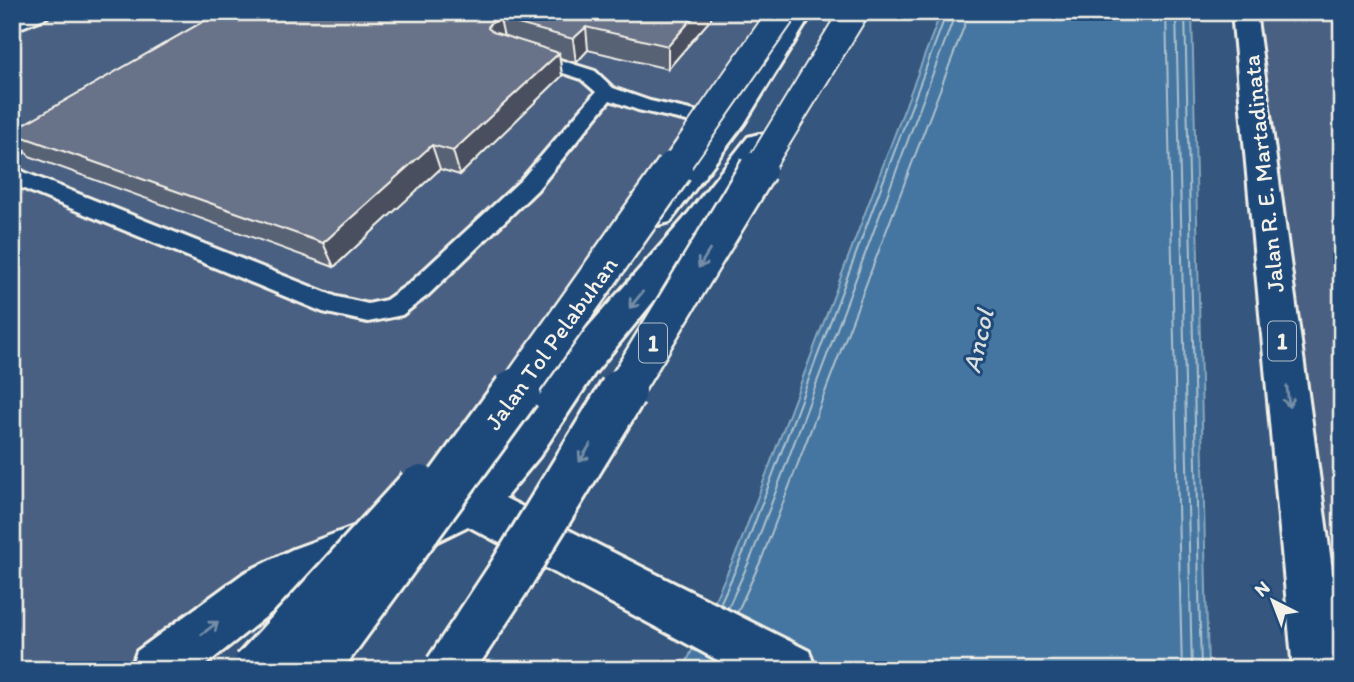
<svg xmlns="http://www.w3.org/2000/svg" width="1354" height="682" font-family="Itim,sans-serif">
	<rect width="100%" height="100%" fill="#35567e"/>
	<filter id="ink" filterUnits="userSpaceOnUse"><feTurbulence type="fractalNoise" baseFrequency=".0143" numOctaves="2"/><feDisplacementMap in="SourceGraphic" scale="14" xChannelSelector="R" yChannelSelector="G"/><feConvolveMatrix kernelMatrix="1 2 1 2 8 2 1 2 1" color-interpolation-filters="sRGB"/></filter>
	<g filter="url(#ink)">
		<g fill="#486183">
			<polygon points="38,12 783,12 477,426 369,544 157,670 12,670 12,24"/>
			<polygon points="1245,12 1342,12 1342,670"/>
		</g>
		<polygon fill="#4476a1" stroke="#8aa7bd" stroke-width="2" points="941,12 1192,12 1208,670 683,670 738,549"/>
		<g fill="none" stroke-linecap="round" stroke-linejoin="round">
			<g stroke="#aec0cc" stroke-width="2">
				<polyline points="1166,12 1182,670"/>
				<polyline points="1176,12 1192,670"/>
				<polyline points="1185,12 1201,670"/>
				<polyline points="720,604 744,551 947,12"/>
				<polyline points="728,608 752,555 956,12"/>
				<polyline points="737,613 762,558 965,24 967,12"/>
			</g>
			<defs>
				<g id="lane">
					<polygon points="528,50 595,71 613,88 650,101 734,120 737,124 734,128 727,130 638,110 610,100 537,190 428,295 402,315 368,322 323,312 12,184 12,165 26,173 337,297 368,304 386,300 410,283 521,180 596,92 581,79 522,59 519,55 522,51"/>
					<polygon points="49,118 56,120 59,124 56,128 29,144 19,157 12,159 12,139 15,136"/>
				</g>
				<g id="secondary">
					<polygon points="18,12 50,12 47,17 12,31 12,15"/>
					<polygon points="372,520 389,526 396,542 389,558 326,582 278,607 199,670 130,670 137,651 244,573 293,549"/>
				</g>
				<g id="highway">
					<polygon points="789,12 813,12 744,124 670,222 658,225 646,222 641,214 646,206 718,119"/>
					<polygon points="1232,12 1256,12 1342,643 1342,670 1293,670"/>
					<polygon points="759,134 770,137 774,143 707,236 594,374 539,457 505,498 809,651 816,670 736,670 468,526 415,552 399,545 392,530 399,515 405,509 455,488 466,479 509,431 566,352 683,220 748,137"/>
					<path d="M326,600L344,607L351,625L344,643L322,670H262C274,641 297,611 326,600Z"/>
				</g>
			</defs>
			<use href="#lane" stroke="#f4f1e8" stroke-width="6"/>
			<use href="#secondary" stroke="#f4f1e8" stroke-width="6"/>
			<use href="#highway" stroke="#f4f1e8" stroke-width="6"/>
			<use href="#lane" fill="#1f4a7a" fill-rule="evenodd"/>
			<use href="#secondary" fill="#1f4a7a" fill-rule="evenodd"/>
			<use href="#highway" fill="#1f4a7a" fill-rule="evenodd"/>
			<defs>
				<g id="highway-bridge-far2">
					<polyline points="672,171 783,12"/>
					<polyline points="757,171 854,12"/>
				</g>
				<g id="highway-bridge-far1">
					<polyline points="516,393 674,169"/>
					<polyline points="622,393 758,169"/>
				</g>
				<g id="highway-bridge">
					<polyline points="255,670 420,489"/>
					<polyline points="314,670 517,391"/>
					<polyline points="448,670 510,576 623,391"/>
				</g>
			</defs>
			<use href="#highway-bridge-far2" stroke="#f4f1e8" stroke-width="31" stroke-linecap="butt"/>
			<use href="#highway-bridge-far1" stroke="#f4f1e8" stroke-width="41" stroke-linecap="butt"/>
			<use href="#highway-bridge" stroke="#f4f1e8" stroke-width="52" stroke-linecap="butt"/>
			<use href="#highway-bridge-far2" stroke="#1f4a7a" stroke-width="27"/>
			<use href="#highway-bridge-far1" stroke="#1f4a7a" stroke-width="36"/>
			<use href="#highway-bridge" stroke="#1f4a7a" stroke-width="46"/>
		</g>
		<polygon fill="#596275" stroke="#f4f1e8" stroke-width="2" points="220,12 711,19 668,69 588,50 576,63 560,58 562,76 460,175 440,169 334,267 29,156 12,135 12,131"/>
		<g fill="#49505f" stroke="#f4f1e8" stroke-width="2">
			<polygon points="698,12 711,12 711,19 668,69 668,46"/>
			<polygon points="500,19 505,41 493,51 488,28 489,24"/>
			<polygon points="586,27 588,50 576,63 573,39"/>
			<polygon points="559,53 562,76 460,175 453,151"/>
			<polygon points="432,145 440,169 334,267 323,243"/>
		</g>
		<polygon fill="#687288" stroke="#f4f1e8" stroke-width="2" points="220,12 406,13 698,12 668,46 586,27 573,39 500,19 489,24 488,28 493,32 559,53 453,151 432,145 323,243 12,133 12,131"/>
		<defs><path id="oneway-shaft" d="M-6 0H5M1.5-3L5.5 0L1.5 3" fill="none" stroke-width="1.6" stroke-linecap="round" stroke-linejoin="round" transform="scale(1.75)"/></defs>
		<g stroke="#748da6">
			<use href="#oneway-shaft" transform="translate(704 259) rotate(122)"/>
			<use href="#oneway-shaft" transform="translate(636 300) rotate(129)"/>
			<use href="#oneway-shaft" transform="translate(1288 397) rotate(84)"/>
			<use href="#oneway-shaft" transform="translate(585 453) rotate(122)"/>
			<use href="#oneway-shaft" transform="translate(210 628) rotate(-38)"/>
		</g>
	</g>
	<g text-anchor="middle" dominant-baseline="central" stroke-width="6" stroke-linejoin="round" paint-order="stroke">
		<g fill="#1f4a7a" stroke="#b4bfc7" stroke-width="2">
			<rect x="1268" y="321.5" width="28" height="39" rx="5"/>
			<rect x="639" y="323.5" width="28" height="39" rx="5"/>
		</g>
		<g font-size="23" font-weight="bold" fill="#f4f1e8">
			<text x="1282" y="341">1</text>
			<text x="653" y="343">1</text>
		</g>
		<g font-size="24" fill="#f4f1e8" stroke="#1f4a7a">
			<text transform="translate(1263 174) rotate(-96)">Jalan R. E. Martadinata</text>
			<text transform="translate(551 343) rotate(-54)">Jalan Tol Pelabuhan</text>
		</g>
		<g font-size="26" font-style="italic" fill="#dadfdd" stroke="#1f4a7a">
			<text transform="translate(978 341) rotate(-77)">Ancol</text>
		</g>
	</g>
	<rect width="1354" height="682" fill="none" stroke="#1f4a7a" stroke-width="42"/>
	<rect x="21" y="21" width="1312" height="640" fill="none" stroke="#f4f1e8" stroke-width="2.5" filter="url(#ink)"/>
	<g transform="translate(1273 601) rotate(318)" stroke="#1f4a7a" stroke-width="5" paint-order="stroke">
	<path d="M0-5L12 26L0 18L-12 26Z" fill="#f4f1e8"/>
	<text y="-10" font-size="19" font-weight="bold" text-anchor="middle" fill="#f4f1e8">N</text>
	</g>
</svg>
